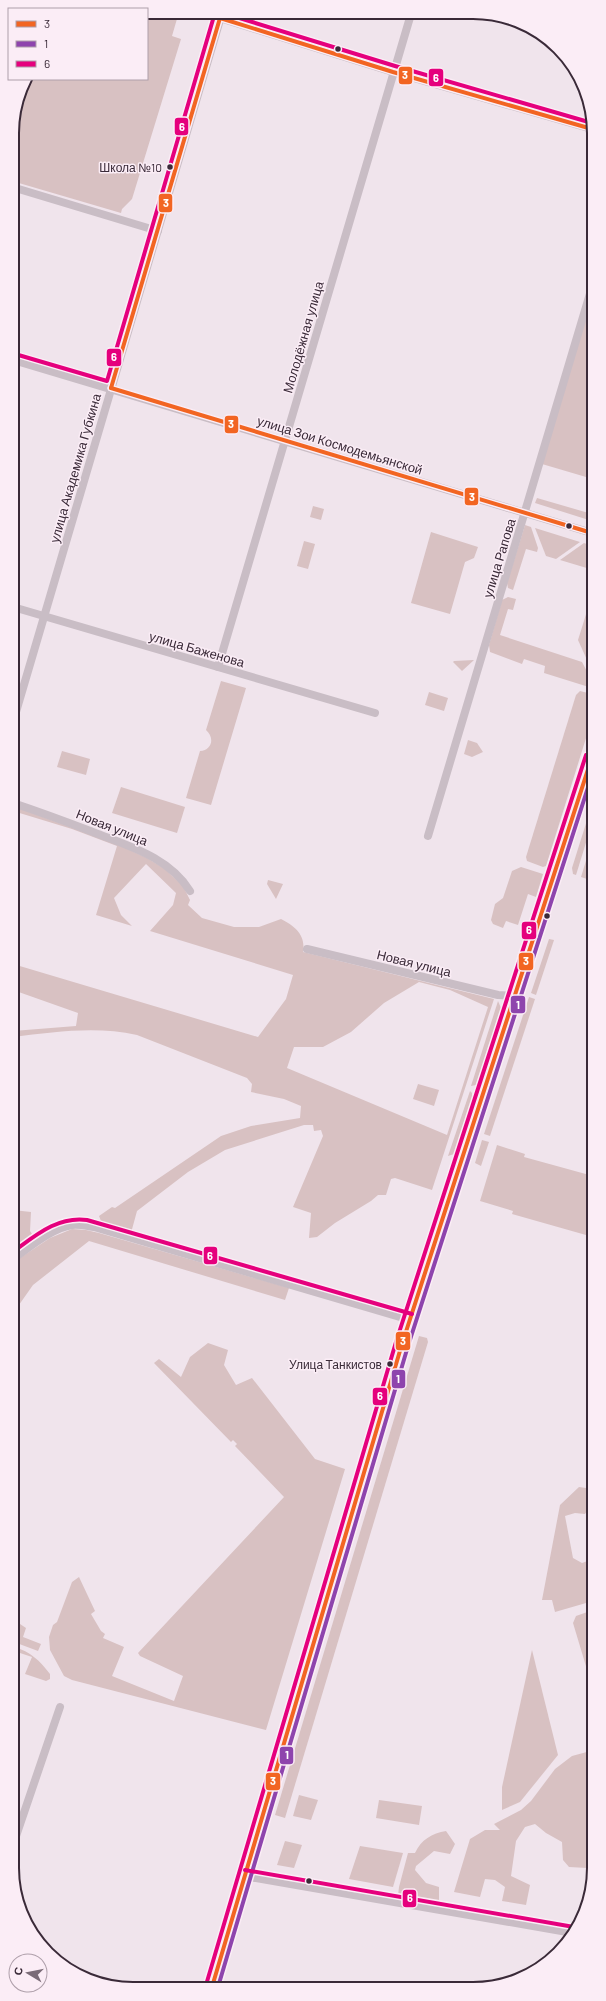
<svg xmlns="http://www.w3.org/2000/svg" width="606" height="2001" font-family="Barlow,sans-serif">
	<rect width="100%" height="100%" fill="#f0e4ec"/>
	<g fill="#d8c1c2" fill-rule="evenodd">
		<path d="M147,12H179L172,36L181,39L132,199L122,209L121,213L12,181C12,150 8,106 26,79H147Z"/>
		<polygon points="592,296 592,457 586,477 542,464"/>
		<polygon points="537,498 592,514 592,521 535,503"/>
		<polygon points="313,506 324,509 321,520 310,517"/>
		<polygon points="525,525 531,527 538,548 537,552 526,549 513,590 508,588 507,583"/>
		<polygon points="535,528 580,542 556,559 546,556"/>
		<polygon points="431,532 478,547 474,558 465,562 450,614 411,603"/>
		<polygon points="304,541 315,544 308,569 297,566"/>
		<polygon points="584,543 592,546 592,560 590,569 560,560"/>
		<polygon points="592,595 592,671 578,640"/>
		<polygon points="508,597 516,599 513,610 508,609 500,635 582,662 592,681 592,688 544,673 545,666 524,659 522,664 490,652 489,645 502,600"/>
		<polygon points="474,660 462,671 453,662 454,661"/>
		<path d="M221,681L246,688L211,805L186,798L200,751C212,750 215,738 206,730Z"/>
		<polygon points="580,691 592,694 592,719 546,866 543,867 527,861 526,857 576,695"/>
		<polygon points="429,692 448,698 444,711 425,705"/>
		<polygon points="468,740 477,743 483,752 472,757 464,754"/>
		<polygon points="62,751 90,759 86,775 57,767"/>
		<polygon points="121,787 185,807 177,833 112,813"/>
		<polygon points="593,801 593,820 576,875 573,874 572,868"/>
		<path d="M13,806L119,845L147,858L165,869L183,886L190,900L188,905L202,918L234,927H259L281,919C295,926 306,935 303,952L494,999L432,1190L395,1178L391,1179L386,1195H378L371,1201L335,1223L317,1237L309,1238L311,1213L293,1207L323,1136L321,1130L314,1131L313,1125H304L225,1150L188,1172L137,1211L131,1233L97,1223L101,1221L99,1216L112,1207L115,1208L221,1136L251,1126L300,1118L301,1106L284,1099L251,1092L252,1084L247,1078L137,1035C96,1026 55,1032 13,1037V1031L76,1026L78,1013L13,990V964L258,1037L286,999L293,975L150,931L173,905L176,893L146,864L114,898L121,915L132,926L96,915L117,846L72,829L13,811ZM419,982L450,990L488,1007L447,1135L287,1068L294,1047H323L351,1032L384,1003Z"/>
		<polygon points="593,838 593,881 581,877"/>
		<polygon points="521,867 543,874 536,897 528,894 518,925 506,921 503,928 493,924 491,920 495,904 503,898 512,871"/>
		<polygon points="268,880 283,884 276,899 267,884"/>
		<polygon points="549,939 554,940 536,995 531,993"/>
		<polygon points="529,997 535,999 490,1136 484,1134"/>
		<polygon points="498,1001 501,1008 476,1085 471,1086"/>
		<polygon points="418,1084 439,1090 434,1106 413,1099"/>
		<polygon points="470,1091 472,1093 472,1099 454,1154 448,1156"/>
		<polygon points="482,1140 489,1142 481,1166 475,1163"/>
		<polygon points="497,1145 525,1154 524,1157 593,1176 593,1237 512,1214 513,1211 480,1201"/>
		<polygon points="13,1210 31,1212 30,1231 34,1237 20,1246 14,1247"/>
		<polygon points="72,1229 86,1230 99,1233 289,1288 285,1300 89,1241 33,1285 14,1312 14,1262 50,1238"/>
		<polygon points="419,1336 427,1338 428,1342 285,1818 275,1815"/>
		<polygon points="208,1343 228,1350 224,1365 236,1385 252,1378 315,1459 345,1469 266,1730 72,1680 64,1676 50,1650 49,1637 53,1625 57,1622 72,1582 79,1577 95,1611 91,1614 101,1631 105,1634 103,1638 124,1647 112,1676 174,1701 183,1676 140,1656 138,1653 284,1497 235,1446 237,1444 233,1440 231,1442 154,1363 159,1359 181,1377 190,1357"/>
		<polygon points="579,1487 593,1489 593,1502 585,1514 575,1513 565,1516 573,1558 582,1563 593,1559 593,1601 555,1612 552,1600 542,1600 560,1505"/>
		<polygon points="593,1610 594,1693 573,1623 576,1616"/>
		<polygon points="14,1620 26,1628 23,1637 41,1644 38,1651 14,1642"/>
		<path d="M14,1647C31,1652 39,1660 50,1674V1679L46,1681L25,1674L32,1657L14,1651Z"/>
		<polygon points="532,1650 558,1755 520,1802 502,1810 502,1787"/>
		<polygon points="594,1750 594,1859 587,1868 569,1867 563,1860 562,1842 546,1833 535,1824 525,1827 516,1841 511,1876 530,1885 526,1905 502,1901 505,1887 495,1880 485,1879 480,1897 454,1892 470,1839 485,1830 500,1830 494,1824 521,1810 531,1801 555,1769 572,1756"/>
		<polygon points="299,1795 318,1800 311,1820 293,1816"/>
		<polygon points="379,1800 422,1806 419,1825 376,1818"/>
		<path d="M446,1831L455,1844L450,1854L434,1851L416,1866L415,1870L426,1883L439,1887V1903L433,1905L398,1896L399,1887L408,1853H415C421,1840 432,1833 446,1831Z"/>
		<polygon points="285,1841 302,1845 294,1868 277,1865"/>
		<polygon points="360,1846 403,1853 393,1887 349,1879"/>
	</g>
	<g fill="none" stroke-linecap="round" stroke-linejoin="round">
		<g stroke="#c9bdc5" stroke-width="8">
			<polyline points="220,18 393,72 592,129"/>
			<polyline points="12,187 158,231"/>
			<polyline points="13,360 592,533"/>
			<polyline points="13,607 375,713"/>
			<polyline points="218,667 411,14"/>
			<polyline points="13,722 222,13"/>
			<path d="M13,803C40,812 67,822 93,832C128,846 169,857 190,891"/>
			<polyline points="428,836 592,287"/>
			<polyline points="307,949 498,995 516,996"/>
			<path d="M14,1258C30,1247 52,1228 72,1225C79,1224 87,1226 94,1227L410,1320"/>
			<polyline points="14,1842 60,1707"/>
			<polyline points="244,1876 573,1933"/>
		</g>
		<polyline stroke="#aea2ab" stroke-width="10" points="212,1987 402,1344 592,757"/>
		<defs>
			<g id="bus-1">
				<polyline points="220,18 393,72 592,129"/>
				<polyline points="111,388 592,533"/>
				<polyline points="111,388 220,18"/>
				<polyline points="212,1987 402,1344 592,757"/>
			</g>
			<polyline id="bus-2" points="218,1987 408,1346 592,775"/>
			<g id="bus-3">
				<polyline points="223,13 395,66 592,123"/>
				<polyline points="15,354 107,381 214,16 218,13"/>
				<path d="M14,1251C36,1235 58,1216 87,1220L412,1314"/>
				<polyline points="245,1870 574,1927"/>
				<polyline points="206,1985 396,1342 586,755"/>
			</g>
		</defs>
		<use href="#bus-1" stroke="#fbedf6" stroke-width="7"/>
		<use href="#bus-2" stroke="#fbedf6" stroke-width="7"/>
		<use href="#bus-3" stroke="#fbedf6" stroke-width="7"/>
		<use href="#bus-1" stroke="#f26522" stroke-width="4"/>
		<use href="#bus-2" stroke="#8e44ad" stroke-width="4"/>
		<use href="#bus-3" stroke="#e5007d" stroke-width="4"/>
	</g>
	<g fill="#3a2a38" stroke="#fbedf6" stroke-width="1.5">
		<circle cx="338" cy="49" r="3.5"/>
		<circle cx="170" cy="167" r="3.5"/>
		<circle cx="569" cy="526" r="3.5"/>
		<circle cx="547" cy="916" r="3.5"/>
		<circle cx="390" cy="1364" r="3.5"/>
		<circle cx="309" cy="1881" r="3.5"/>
	</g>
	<g text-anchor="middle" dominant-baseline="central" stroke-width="3" stroke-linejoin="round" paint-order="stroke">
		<g font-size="12" fill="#3a2a38" stroke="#fbedf6" text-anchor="end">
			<text x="162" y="167">Школа №10</text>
			<text x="382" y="1364">Улица Танкистов</text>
		</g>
		<g font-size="13" fill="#3a2a38" stroke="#fbedf6">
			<text transform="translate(303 337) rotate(-74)">Молодёжная улица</text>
			<text transform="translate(340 445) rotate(17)">улица Зои Космодемьянской</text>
			<text transform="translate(75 468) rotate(-74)">улица Академика Губкина</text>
			<text transform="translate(499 558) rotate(-73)">улица Рапова</text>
			<text transform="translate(197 649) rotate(16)">улица Баженова</text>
			<text transform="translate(112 827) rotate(22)">Новая улица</text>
			<text transform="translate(414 963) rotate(14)">Новая улица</text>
		</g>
	</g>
	<path d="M0 0H606V2001H0ZM133 19H473A114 114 0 0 1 587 133V1868A114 114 0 0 1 473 1982H133A114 114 0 0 1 19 1868V133A114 114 0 0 1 133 19Z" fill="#fbedf6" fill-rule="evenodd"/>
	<path fill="none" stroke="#3a2a38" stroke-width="2" d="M133 19H473A114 114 0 0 1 587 133V1868A114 114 0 0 1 473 1982H133A114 114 0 0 1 19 1868V133A114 114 0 0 1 133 19Z"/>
	<g stroke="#fbedf6" stroke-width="1.5">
		<rect x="398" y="66" width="15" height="19" rx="4" fill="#f26522"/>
		<rect x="428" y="68" width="16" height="19" rx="4" fill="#e5007d"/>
		<rect x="174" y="117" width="15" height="19" rx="4" fill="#e5007d"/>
		<rect x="158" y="193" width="15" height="20" rx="4" fill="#f26522"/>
		<rect x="106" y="348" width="16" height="19" rx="4" fill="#e5007d"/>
		<rect x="224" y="415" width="15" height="19" rx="4" fill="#f26522"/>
		<rect x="464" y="487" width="15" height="19" rx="4" fill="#f26522"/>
		<rect x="521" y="921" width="16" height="19" rx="4" fill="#e5007d"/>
		<rect x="518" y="952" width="16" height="19" rx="4" fill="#f26522"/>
		<rect x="510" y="995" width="16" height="19" rx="4" fill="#8e44ad"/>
		<rect x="203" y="1246" width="15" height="19" rx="4" fill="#e5007d"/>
		<rect x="395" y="1331" width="16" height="20" rx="4" fill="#f26522"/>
		<rect x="391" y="1369" width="15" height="20" rx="4" fill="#8e44ad"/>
		<rect x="372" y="1387" width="16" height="19" rx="4" fill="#e5007d"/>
		<rect x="279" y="1746" width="15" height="19" rx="4" fill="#8e44ad"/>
		<rect x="265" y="1772" width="16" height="19" rx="4" fill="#f26522"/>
		<rect x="402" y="1889" width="15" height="19" rx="4" fill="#e5007d"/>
	</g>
	<g font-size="11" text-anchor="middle" font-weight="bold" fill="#fff">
		<text x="405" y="79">3</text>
		<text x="436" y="82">6</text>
		<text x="182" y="131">6</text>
		<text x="166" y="207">3</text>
		<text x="114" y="361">6</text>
		<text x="231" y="428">3</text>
		<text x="472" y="501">3</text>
		<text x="529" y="934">6</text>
		<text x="526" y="965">3</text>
		<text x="518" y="1009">1</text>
		<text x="210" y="1260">6</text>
		<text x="403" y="1345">3</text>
		<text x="398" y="1383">1</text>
		<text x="380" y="1400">6</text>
		<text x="287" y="1759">1</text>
		<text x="273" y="1785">3</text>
		<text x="410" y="1902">6</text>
	</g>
	<rect x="8" y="8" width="140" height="72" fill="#fbedf6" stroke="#ae9faa"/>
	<rect x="16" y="21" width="20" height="6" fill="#f26522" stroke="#ae9faa"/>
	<text x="44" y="28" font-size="12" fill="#3a2a38">3</text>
	<rect x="16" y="41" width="20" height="6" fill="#8e44ad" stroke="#ae9faa"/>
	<text x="44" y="48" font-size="12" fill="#3a2a38">1</text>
	<rect x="16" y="61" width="20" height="6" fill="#e5007d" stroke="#ae9faa"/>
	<text x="44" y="68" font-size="12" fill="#3a2a38">6</text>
	<g transform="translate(28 1973) rotate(280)"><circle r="19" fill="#fbedf6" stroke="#ae9faa"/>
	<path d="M0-3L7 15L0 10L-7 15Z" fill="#7a6b77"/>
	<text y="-6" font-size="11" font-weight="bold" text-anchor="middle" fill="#3a2a38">С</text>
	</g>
</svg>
